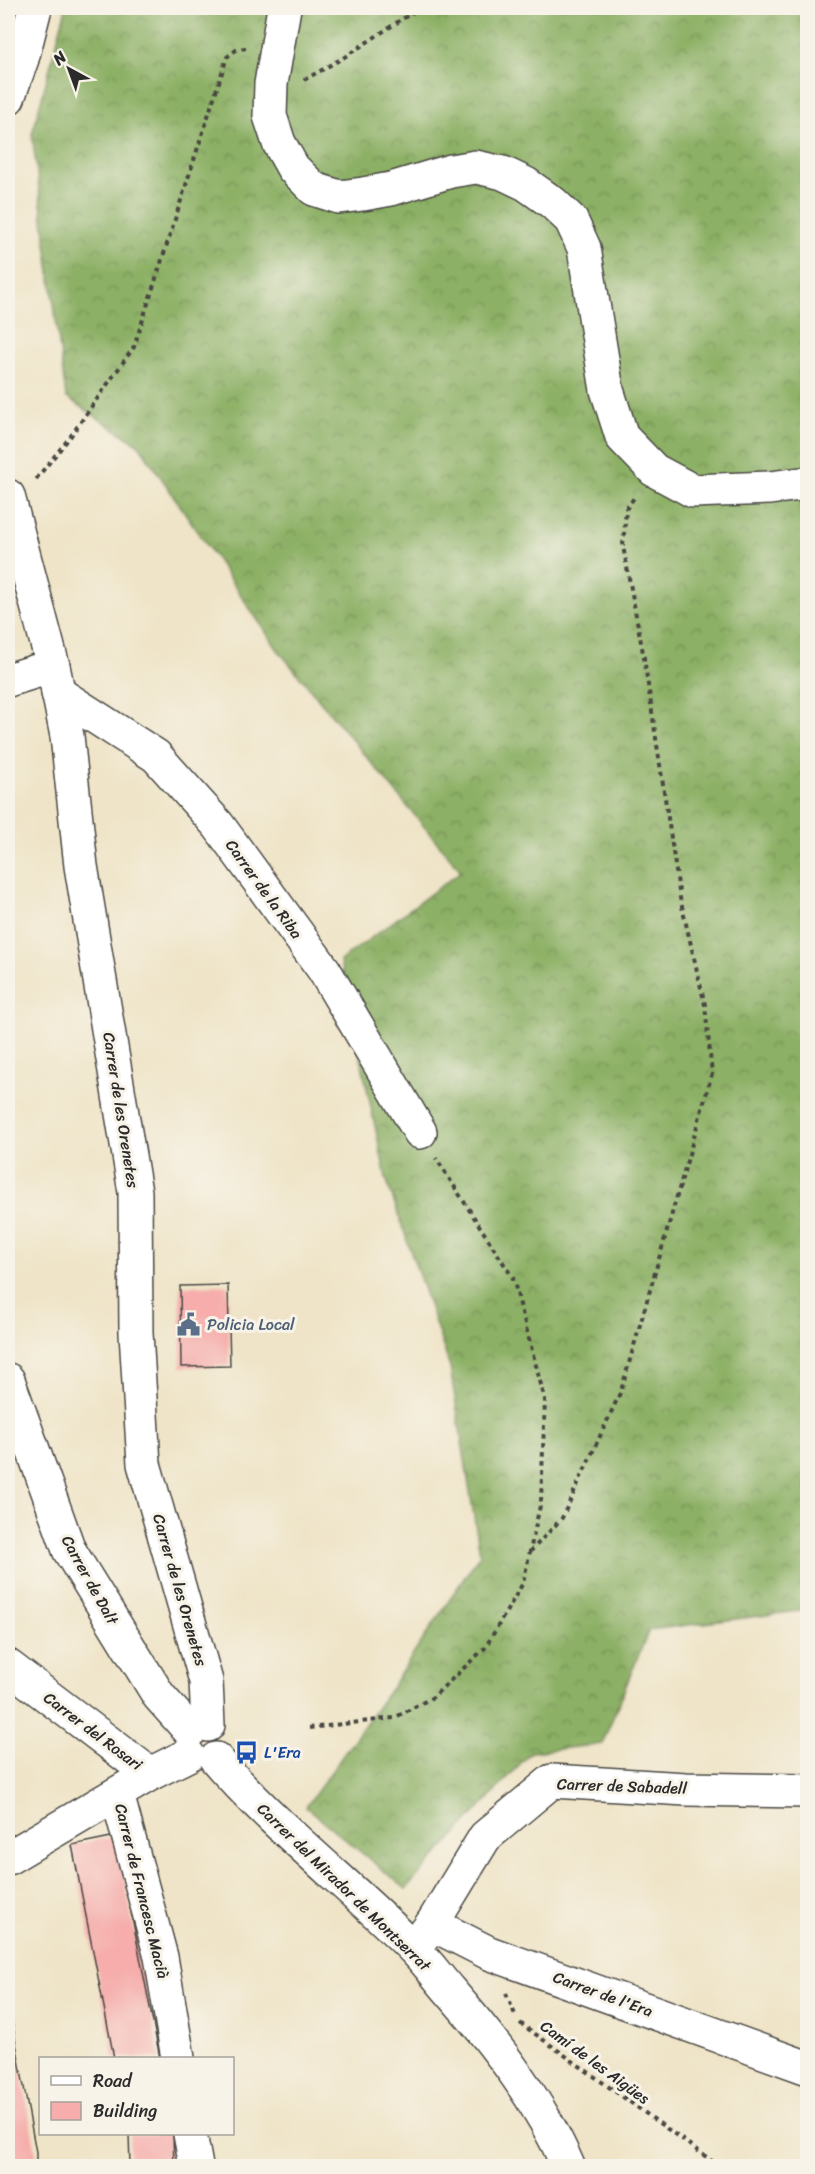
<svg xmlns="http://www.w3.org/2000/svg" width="815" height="2174" font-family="Sriracha,sans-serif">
	<defs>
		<pattern id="forest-crowns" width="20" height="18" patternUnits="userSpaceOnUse" patternTransform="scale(1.5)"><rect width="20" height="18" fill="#8cb065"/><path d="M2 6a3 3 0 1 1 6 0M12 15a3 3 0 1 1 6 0" fill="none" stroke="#738f53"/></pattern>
	</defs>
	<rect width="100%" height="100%" fill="#f7f3e8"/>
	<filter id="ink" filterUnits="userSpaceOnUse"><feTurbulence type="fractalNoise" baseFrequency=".0167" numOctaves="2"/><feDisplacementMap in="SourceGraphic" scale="12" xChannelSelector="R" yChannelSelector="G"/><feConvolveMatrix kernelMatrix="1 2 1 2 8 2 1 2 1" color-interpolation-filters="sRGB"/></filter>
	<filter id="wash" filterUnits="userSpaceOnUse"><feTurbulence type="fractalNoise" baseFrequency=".008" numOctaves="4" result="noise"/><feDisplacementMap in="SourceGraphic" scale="24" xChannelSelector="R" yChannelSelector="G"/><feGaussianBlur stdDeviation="1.35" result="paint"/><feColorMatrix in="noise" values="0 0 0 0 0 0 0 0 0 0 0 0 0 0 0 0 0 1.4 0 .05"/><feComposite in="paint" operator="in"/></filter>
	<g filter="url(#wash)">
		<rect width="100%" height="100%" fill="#efe4c7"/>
		<polygon fill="url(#forest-crowns)" stroke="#5c6e48" stroke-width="1.5" points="66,8 807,8 807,1610 649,1630 602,1744 531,1752 406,1889 306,1807 391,1688 480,1554 450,1367 386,1178 340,961 461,871 278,650 139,445 66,397 32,134"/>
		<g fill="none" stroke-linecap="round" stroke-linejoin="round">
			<polyline stroke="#41aebf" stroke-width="9" points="802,8 808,14"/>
		</g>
		<g id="blocks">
			<g fill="#f6adab">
				<polygon points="228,1285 230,1366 181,1367 180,1286"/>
				<polygon points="116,1836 160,2058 114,2058 72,1845"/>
				<polygon points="8,2000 36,2152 36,2166 8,2166"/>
				<polygon points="129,2134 173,2134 174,2166 130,2166"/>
			</g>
		</g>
	</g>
	<g filter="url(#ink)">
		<use href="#blocks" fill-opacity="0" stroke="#484742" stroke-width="1.5"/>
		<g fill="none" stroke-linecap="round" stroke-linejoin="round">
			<defs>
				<g id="street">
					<polyline points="8,496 53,666 67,736 81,866 135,1192 136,1333 144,1464 206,1681 208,1725"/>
					<polyline points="8,680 53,666"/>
					<polyline points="58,693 156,756 218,825 324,970 420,1132"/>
					<polyline points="8,1380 69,1550 159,1696 190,1731"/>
					<polyline points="8,1666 150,1774"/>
					<path d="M216,1759C276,1828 349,1884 413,1948C426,1961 437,1976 449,1990C495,2043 540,2101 568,2166"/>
					<polyline points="117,1794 161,1957 178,2058"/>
					<polyline points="8,1858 150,1774 188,1755"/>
					<polyline points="432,1924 485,1837 552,1781 686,1789 808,1791"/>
					<polyline points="420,1940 432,1924 489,1953 808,2068"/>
					<polyline points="190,2134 196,2166"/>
				</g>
				<g id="secondary">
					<polyline points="284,8 271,84 270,116 279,143 293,168 314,189 339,197 363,194 391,189 451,171 476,167 503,173 526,184 553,203 571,220 584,248 607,390 622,437 654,470 693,491 770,488 808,483"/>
					<polyline points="8,98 22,59 35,8"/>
				</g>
			</defs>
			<use href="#street" stroke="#484742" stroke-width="36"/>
			<use href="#secondary" stroke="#484742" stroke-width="36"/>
			<g stroke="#484742" stroke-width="4" stroke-dasharray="4.5 4.5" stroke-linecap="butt">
				<polyline points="304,80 343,58 419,8"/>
				<polyline points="36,479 70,437 134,347 227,57 236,50 246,48"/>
				<polyline points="530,1552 562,1518 621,1391 712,1074 705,1005 680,898 644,658 623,546 626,509 636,495"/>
				<polyline points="309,1728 394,1718 433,1697 485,1648 523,1583 541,1501 545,1400 513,1278 436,1158"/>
				<polyline points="506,1993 516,2017"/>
				<polyline points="520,2023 719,2166"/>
			</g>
			<use href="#street" stroke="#fff" stroke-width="33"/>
			<use href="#secondary" stroke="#fff" stroke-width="33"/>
		</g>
	</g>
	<defs>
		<symbol id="civic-bare" viewBox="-9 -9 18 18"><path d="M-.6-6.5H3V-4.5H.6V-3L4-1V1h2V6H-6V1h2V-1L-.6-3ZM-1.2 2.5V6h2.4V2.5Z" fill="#5c6f8a" stroke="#f7f3e8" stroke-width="2.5" paint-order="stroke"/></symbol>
		<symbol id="bus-bare" viewBox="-9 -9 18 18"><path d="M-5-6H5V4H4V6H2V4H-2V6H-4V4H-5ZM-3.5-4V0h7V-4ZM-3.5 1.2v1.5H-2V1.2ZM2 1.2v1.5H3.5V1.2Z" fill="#1a4fb4" stroke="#f7f3e8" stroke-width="2.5" paint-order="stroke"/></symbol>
	</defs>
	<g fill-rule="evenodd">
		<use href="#civic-bare" x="172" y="1308" width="33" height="33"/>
		<use href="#bus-bare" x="230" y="1736" width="33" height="33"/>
	</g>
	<g text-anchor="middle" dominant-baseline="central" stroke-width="6" stroke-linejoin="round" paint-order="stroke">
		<g font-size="16" fill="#2b2b2b" stroke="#f7f3e8">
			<text transform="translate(264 889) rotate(54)">Carrer de la Riba</text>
			<text transform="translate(121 1110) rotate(81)">Carrer de les Orenetes</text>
			<text transform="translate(90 1580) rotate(61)">Carrer de Dalt</text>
			<text transform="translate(180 1590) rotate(74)">Carrer de les Orenetes</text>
			<text transform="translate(93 1731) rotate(37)">Carrer del Rosari</text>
			<text transform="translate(622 1786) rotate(2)">Carrer de Sabadell</text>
			<text transform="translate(344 1887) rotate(44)">Carrer del Mirador de Montserrat</text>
			<text transform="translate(142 1891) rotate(76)">Carrer de Francesc Macià</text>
			<text transform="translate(603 1994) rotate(20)">Carrer de l'Era</text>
			<text transform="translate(595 2062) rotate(36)">Camí de les Aigües</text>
		</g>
		<g font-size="16" fill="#4e5e75" stroke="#f7f3e8" text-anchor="start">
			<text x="207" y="1324">Policia Local</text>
		</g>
		<g font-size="16" fill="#164399" stroke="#f7f3e8" text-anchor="start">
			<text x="264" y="1752">L'Era</text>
		</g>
	</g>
	<rect width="815" height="2174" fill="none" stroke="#f7f3e8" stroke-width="30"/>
	<rect x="39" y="2057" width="195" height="78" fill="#f7f3e8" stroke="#a5a39c" stroke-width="1.5"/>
	<rect x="51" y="2076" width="30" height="9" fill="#ffffff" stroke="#a5a39c" stroke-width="1.5"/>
	<text x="93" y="2087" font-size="18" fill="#2b2b2b">Road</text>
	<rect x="51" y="2102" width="30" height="18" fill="#f6adab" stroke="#a5a39c" stroke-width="1.5"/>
	<text x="93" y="2117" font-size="18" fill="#2b2b2b">Building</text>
	<g transform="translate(69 69) rotate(319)" stroke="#f7f3e8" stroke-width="4.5" paint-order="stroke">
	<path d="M0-4.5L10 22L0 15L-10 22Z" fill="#2b2b2b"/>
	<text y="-9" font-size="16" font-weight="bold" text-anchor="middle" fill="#2b2b2b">N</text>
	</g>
</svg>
